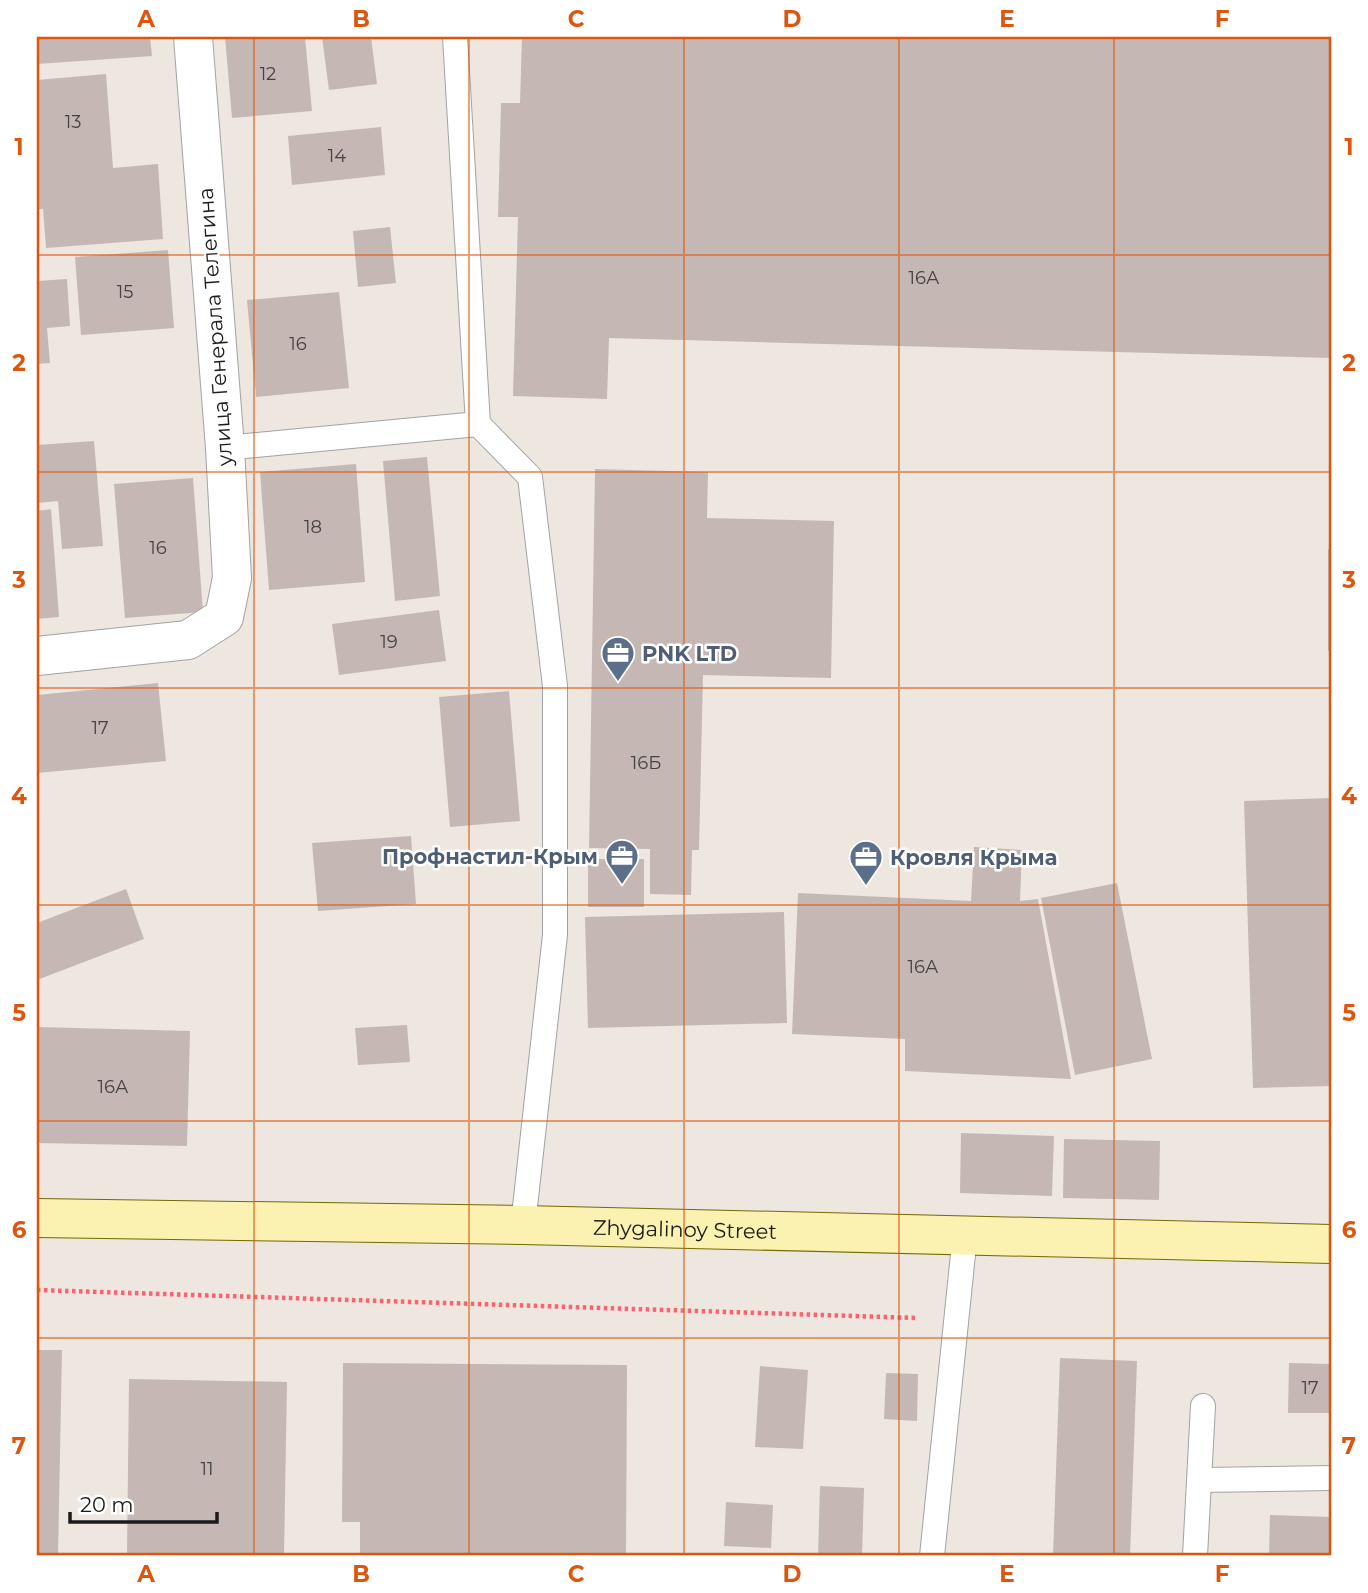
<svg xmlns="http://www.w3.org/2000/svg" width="1368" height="1593" font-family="Montserrat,sans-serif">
	<rect width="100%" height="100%" fill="#ede7e0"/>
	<g fill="#c5b8b4">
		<polygon points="37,37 150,37 152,56 37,64"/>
		<polygon points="225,37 305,37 312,111 232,118"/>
		<polygon points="322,37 371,37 377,84 329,90"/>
		<polygon points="522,37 1331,37 1331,358 609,338 607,399 513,396 518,217 498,217 501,103 520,103"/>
		<polygon points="106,74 113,168 158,164 163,239 46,248 43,209 37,209 37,80"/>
		<polygon points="381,127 385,175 292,185 288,136"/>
		<polygon points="390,227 396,283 358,287 353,231"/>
		<polygon points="168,250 174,328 81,335 75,257"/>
		<polygon points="67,279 70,326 47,328 50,363 37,364 37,281"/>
		<polygon points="339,292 349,388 256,397 247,300"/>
		<polygon points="94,441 103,546 62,549 58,501 37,503 37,445"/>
		<polygon points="427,457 440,596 395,601 383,461"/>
		<polygon points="356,464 365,582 269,590 260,472"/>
		<polygon points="595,469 708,472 707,518 834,521 831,678 703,675 699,850 692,850 691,895 650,894 650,849 589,848"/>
		<polygon points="193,478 203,612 125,618 114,484"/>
		<polygon points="51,509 59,617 37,619 37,511"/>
		<rect x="1328" y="549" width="3" height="102"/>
		<polygon points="439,610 446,661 339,675 332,624"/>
		<polygon points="158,683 166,761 37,773 37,695"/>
		<polygon points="509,691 520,821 450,827 439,697"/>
		<polygon points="1331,798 1331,1086 1253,1088 1244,801"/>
		<polygon points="411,836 416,904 318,911 312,843"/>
		<polygon points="974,847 1022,850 1020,901 1038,899 1071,1079 905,1071 905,1039 792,1034 798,893 971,901"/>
		<rect x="588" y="859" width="56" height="48"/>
		<polygon points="1117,883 1152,1059 1075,1075 1041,898"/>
		<polygon points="126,889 144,939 37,980 37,923"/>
		<polygon points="784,912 787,1023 588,1028 585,917"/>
		<polygon points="407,1025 410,1062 358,1065 355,1028"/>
		<polygon points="37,1027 190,1031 187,1146 37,1143"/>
		<polygon points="961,1133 1054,1136 1052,1196 960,1193"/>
		<polygon points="1064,1139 1160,1141 1159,1200 1063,1198"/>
		<polygon points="37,1350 62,1350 58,1556 37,1556"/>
		<polygon points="1060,1358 1137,1361 1130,1556 1053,1556"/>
		<polygon points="343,1363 627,1365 626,1556 360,1556 360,1522 342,1522"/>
		<polygon points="1289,1363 1331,1364 1331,1413 1288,1413"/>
		<polygon points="760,1366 808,1370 803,1449 755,1447"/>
		<polygon points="886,1373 918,1374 917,1421 884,1419"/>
		<polygon points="129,1379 287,1382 284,1556 127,1556"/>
		<polygon points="820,1486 864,1488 862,1556 818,1556"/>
		<polygon points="726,1502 773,1505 771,1548 724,1546"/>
		<polygon points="1270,1515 1331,1517 1331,1556 1269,1556"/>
	</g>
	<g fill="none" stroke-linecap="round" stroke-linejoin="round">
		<defs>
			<g id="lane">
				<polyline points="455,37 478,424 530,477 555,686 555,935 523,1225"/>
				<polyline points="225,448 478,424"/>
				<polyline points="1200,1480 1331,1478"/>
				<polyline points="932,1556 965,1235"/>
				<polyline points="1195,1556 1203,1406"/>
			</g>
			<polyline id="street" points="37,656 188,640 224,617 232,578 225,448 193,37"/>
			<g id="secondary">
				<path id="s1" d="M37,1218L523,1225L1331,1244"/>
			</g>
		</defs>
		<use href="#lane" stroke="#a2a2a2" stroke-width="26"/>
		<use href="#street" stroke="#a2a2a2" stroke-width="40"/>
		<use href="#secondary" stroke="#726a02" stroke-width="40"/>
		<polyline stroke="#fd626e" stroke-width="4.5" stroke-dasharray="3.5 3.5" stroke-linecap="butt" points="37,1290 917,1318"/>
		<use href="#lane" stroke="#fff" stroke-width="24"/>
		<use href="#street" stroke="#fff" stroke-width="38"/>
		<use href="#secondary" stroke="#fbf1b1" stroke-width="38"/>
	</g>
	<path fill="none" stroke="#de560d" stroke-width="2" stroke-opacity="0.55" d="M254,37V1556M469,37V1556M684,37V1556M899,37V1556M1114,37V1556M37,255H1331M37,472H1331M37,688H1331M37,905H1331M37,1121H1331M37,1338H1331"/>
	<defs>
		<symbol id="office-pin" viewBox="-11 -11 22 30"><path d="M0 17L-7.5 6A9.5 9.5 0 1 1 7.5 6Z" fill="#5c6f8a" stroke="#fff"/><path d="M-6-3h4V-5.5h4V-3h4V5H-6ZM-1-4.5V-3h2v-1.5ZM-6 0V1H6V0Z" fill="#fff"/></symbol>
	</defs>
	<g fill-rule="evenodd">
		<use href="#office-pin" x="599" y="634" width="38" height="52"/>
		<use href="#office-pin" x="603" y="837" width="38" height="52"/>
		<use href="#office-pin" x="847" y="838" width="38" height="52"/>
	</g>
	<g text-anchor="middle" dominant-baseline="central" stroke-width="5" stroke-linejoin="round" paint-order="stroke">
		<g font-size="18" fill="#464241">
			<text x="268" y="74">12</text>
			<text x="73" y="122">13</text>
			<text x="337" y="156">14</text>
			<text x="924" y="278">16А</text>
			<text x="125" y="292">15</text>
			<text x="298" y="344">16</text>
			<text x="313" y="527">18</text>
			<text x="158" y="548">16</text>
			<text x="389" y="642">19</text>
			<text x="100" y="728">17</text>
			<text x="646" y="763">16Б</text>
			<text x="923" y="967">16А</text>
			<text x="113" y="1087">16А</text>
			<text x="1310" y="1388">17</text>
			<text x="207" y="1469">11</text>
		</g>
		<g font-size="21" fill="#1b1b1b" stroke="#fff">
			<text transform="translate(215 327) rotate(-94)">улица Генерала Телегина</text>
			<text stroke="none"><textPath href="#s1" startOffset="648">Zhygalinoy Street</textPath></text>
		</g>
		<g font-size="21" font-weight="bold" fill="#4e5e75" stroke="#fff" text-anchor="start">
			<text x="642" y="653">PNK LTD</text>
			<text x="598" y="856" text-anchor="end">Профнастил-Крым</text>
			<text x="890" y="857">Кровля Крыма</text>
		</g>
	</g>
	<rect width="1368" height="1593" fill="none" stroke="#ffffff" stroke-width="77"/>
	<path d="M70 1512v10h147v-10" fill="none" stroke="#1b1b1b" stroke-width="3.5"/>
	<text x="80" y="1512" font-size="21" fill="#1b1b1b" stroke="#ffffff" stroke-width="5" paint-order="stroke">20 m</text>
	<rect x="38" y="38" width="1292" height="1516" fill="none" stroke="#de560d" stroke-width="2.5"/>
	<g font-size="23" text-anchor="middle" font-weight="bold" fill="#de560d">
		<text x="146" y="27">A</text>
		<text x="361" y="27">B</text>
		<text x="576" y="27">C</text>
		<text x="792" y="27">D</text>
		<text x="1007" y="27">E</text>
		<text x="1222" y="27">F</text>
		<text x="19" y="155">1</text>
		<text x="1349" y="155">1</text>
		<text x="19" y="371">2</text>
		<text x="1349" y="371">2</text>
		<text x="19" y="588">3</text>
		<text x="1349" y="588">3</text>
		<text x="19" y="804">4</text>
		<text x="1349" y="804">4</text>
		<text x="19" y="1021">5</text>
		<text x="1349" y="1021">5</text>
		<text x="19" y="1238">6</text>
		<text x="1349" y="1238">6</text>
		<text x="19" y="1454">7</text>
		<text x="1349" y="1454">7</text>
		<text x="146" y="1582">A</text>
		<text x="361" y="1582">B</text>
		<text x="576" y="1582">C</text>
		<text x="792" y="1582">D</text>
		<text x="1007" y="1582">E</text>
		<text x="1222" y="1582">F</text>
	</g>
</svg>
